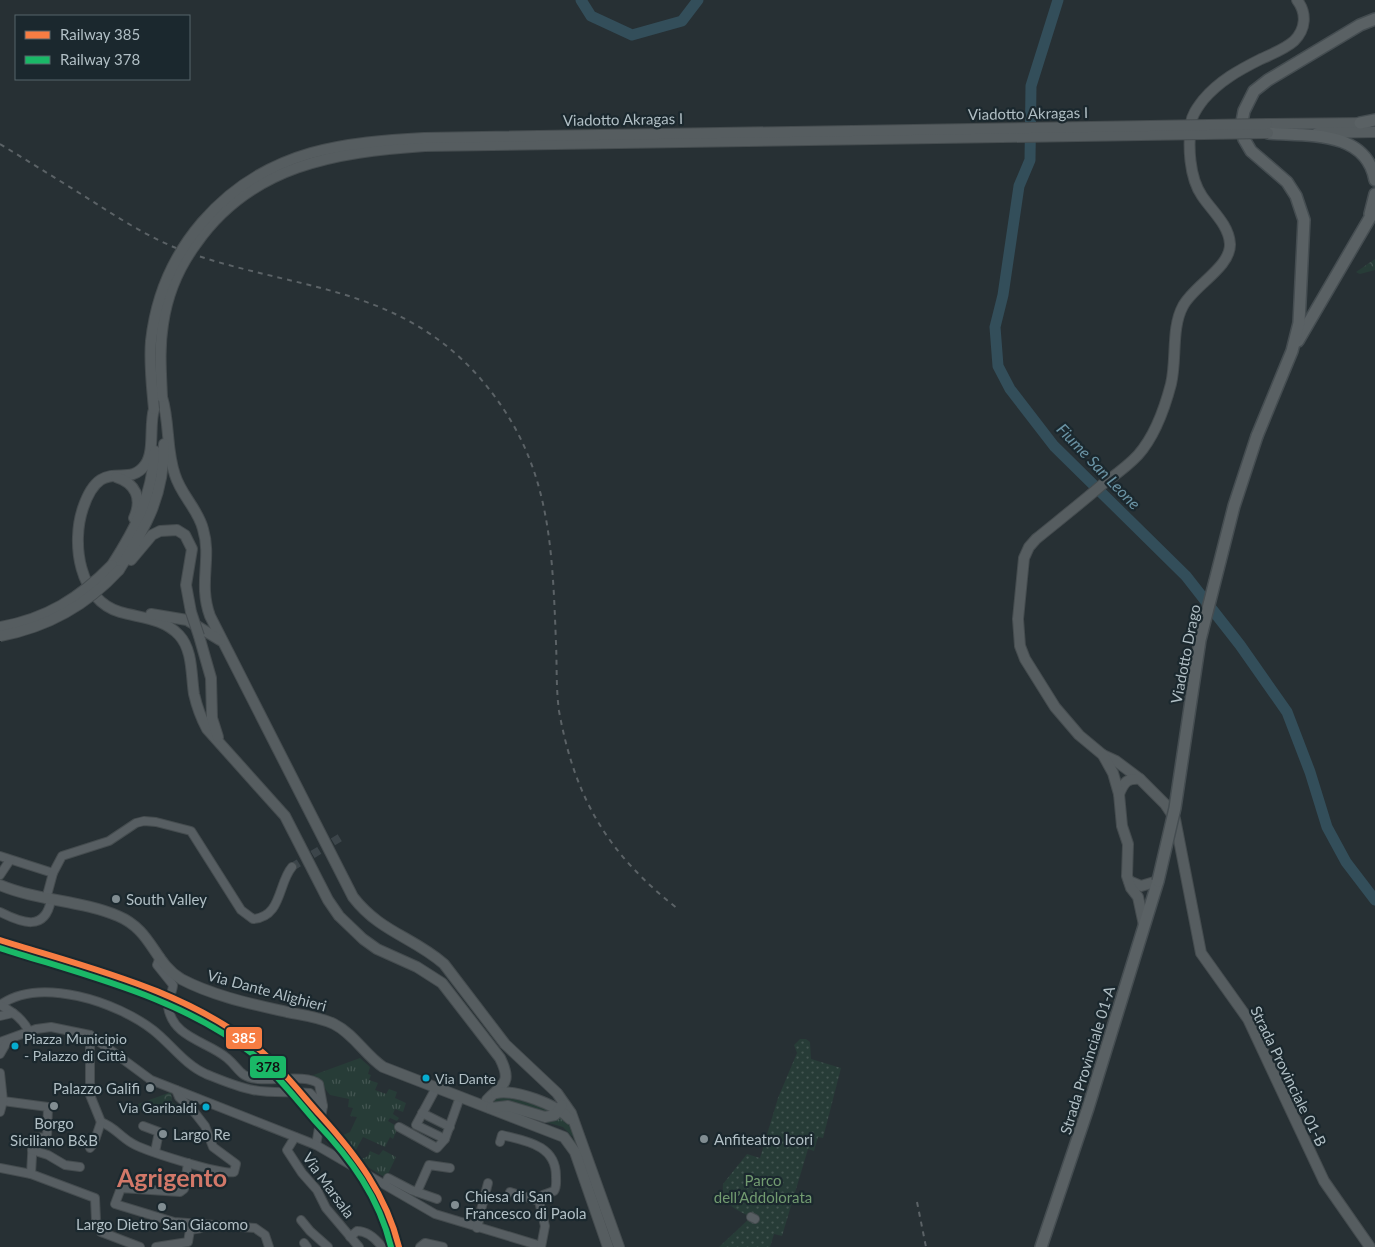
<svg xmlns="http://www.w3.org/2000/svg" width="1375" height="1247" font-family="Lato,sans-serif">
	<defs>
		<pattern id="grass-tufts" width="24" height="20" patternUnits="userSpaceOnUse" patternTransform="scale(1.25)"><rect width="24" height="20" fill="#273c37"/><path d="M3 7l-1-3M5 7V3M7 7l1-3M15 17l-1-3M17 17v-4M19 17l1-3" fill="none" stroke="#445652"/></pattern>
		<pattern id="forest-crowns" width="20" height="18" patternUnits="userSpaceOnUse" patternTransform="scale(1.25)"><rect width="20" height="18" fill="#273c37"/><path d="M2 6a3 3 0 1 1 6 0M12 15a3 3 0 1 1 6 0" fill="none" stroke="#445652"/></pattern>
		<pattern id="park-dots" width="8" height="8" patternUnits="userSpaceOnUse" patternTransform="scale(1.25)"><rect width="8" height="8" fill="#273c37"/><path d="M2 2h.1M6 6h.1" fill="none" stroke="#445652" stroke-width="1.8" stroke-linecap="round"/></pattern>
	</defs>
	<rect width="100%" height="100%" fill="#273034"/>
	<g fill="url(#grass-tufts)">
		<polygon points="360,1058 370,1067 368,1074 371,1075 369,1080 378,1083 375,1090 386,1094 389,1089 397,1092 395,1098 406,1103 403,1112 395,1109 393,1114 399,1118 397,1121 390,1118 388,1121 398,1127 393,1139 390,1137 385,1147 363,1137 352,1157 329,1144 329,1132 341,1136 350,1132 357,1117 350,1116 353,1108 348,1107 349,1099 330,1095 319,1081 308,1077"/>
		<polygon points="499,1097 510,1097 553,1110 548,1113 493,1104 492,1100"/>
		<polygon points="511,1112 560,1114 571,1126 614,1247 611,1247 573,1137 563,1127"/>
		<polygon points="383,1150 396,1157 386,1178 358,1161 368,1156 370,1151 379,1155"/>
	</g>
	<g fill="url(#forest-crowns)">
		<polygon points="1375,259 1375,270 1360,274 1356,272"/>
		<polygon points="171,1092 172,1102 180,1107 178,1112 162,1108 157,1110 156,1114 139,1110 138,1104"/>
	</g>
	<path fill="url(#park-dots)" d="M800,1039H806L810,1042L811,1059L841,1068L823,1138L818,1137L814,1151L808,1149L782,1236L774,1234L770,1247H719L751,1217C736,1209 721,1205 723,1184L747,1154L760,1158L778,1098L797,1053L794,1045Z"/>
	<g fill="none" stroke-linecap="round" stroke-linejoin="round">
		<g stroke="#334e5a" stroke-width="11">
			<polyline points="581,0 591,16 632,35 682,21 698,0"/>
			<polyline points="1058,0 1031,86 1030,160 1019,186 1003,295 995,327 998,366 1010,389 1054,446 1186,576 1240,645 1287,712 1310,772 1327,827 1346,862 1375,900"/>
		</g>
		<polyline stroke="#3c454a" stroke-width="8" stroke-dasharray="8 4" stroke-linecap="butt" points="292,867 341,837"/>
		<defs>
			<g id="street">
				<polyline points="0,856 53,873"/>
				<polyline points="0,875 10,860"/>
				<path d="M46,899L53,873L62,856L109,841L136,823L144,821L156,822L191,831L241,910L253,919C282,917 278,883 292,867"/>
				<path d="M0,912C22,923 45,932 51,900"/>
				<path d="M160,957L157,965L173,985C173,993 166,1000 168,1007C173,1038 207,1041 227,1058C240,1069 239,1077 258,1079C274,1081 308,1074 319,1084L323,1106L316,1145"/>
				<path d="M0,1005C40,976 117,1002 153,1030C171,1044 185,1065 206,1074C221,1080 237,1087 253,1090C272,1094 291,1091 310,1093L323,1106"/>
				<path d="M0,1005C12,1011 24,1020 29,1032"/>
				<polyline points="0,1016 13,1013"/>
				<polyline points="90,1035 90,1095 101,1122"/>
				<polyline points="0,1042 36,1029 51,1027 90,1035 151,1080 316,1145 435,1214 541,1246"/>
				<polyline points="0,1054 8,1040"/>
				<polyline points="0,1073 3,1101 48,1107 47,1137 33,1138 31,1174"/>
				<polyline points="436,1088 416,1125 445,1139"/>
				<polyline points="0,1112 3,1101"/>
				<polyline points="422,1113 450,1127"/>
				<path d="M101,1122C114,1127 119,1135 130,1142C141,1150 224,1176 234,1172L236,1164L213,1147L205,1126L191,1108L179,1097L176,1090"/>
				<polyline points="143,1126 159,1132 155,1152"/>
				<polyline points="399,1127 437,1148 445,1139 460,1097"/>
				<polyline points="295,1137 287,1150 302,1173 317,1190 326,1208 359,1247"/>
				<path d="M500,1142L502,1135C526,1141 556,1145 556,1176C556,1182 557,1187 554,1191L543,1195L539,1201"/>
				<polyline points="90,1148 94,1143 101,1122"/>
				<polyline points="32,1150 48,1155 65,1165 80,1167"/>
				<polyline points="188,1163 184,1189 180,1192 121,1188 115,1204 174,1222 255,1228 265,1235 269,1247"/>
				<polyline points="0,1168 31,1174 95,1198 96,1220 101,1232 140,1247"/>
				<polyline points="385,1184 388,1178 411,1190 437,1199"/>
				<polyline points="417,1192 429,1165 450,1168"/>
				<polyline points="510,1192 539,1201"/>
				<polyline points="539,1201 545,1226 541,1247"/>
				<polyline points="481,1210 488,1183"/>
				<polyline points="751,1217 755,1219"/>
				<polyline points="301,1220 310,1231 328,1247"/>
				<polyline points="477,1228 480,1216"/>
				<path d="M350,1237L357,1231C367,1231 376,1239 382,1247"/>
				<polyline points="304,1243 307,1247"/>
				<polyline points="156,1247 188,1242 190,1230 201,1228"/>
				<polyline points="420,1247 425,1243 443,1247"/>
			</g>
			<g id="secondary">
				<polyline points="1267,124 1367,123"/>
				<polyline points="1317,133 1375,132"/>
				<path d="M162,397C170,423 166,450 175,475C181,495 198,509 203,529C212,559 198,583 210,616L353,897C380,932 413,937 444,964L505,1044L557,1093L571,1113L619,1247"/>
				<path d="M154,409C149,425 155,452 145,465C127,490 101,454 83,508C71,543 79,600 120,612C141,618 163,618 179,635C193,650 191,675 194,694C197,707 201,718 207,729L285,816L328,900L339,916L363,939L377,949L417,967L442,983L500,1058C513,1084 502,1084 487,1100L490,1108"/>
				<path d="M116,477C135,483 143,498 134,518"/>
				<polyline points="131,560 152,535 160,531 177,530 185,535 192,549 186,585 191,612"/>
				<path d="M112,565C137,526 151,498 155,451"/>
				<path d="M119,570C146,526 164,497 164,444"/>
				<polyline points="151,614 187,620 220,640"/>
				<polyline points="199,636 211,678 212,718 218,737"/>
				<polyline points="1103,755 1116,761 1140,779"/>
				<path d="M1119,794C1124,782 1127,778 1140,779L1165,804L1175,819L1201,953L1248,1019L1324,1181L1370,1247"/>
				<polyline points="1129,881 1141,886 1158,881"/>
				<path d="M0,885C38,901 80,900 118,916C152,930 154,963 181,979C213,996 252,1004 287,1012C302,1015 320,1017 334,1024C354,1034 365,1055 383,1067L564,1137L575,1152L608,1247"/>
				<path d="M1144,925L1138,897L1131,888L1127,876L1128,844L1122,826L1119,794L1113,773L1103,755L1079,735L1055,707L1025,659L1020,646L1018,619L1024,558L1029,547L1036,539C1058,521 1081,503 1103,484C1115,475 1128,466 1138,455C1154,437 1165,407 1171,384C1177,359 1171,328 1183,306C1193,286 1231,267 1230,244C1229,225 1212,211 1202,196C1189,177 1188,146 1191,123C1192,114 1198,107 1203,100C1219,81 1239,70 1261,59C1272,54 1285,49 1294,41C1306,29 1307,13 1297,0"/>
				<path d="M496,1093C516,1089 557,1105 570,1119"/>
				<polyline points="491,1108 508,1106 545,1117 555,1115 562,1105"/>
			</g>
			<g id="primary">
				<polyline points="1360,123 1375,120"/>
				<path d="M1268,133C1308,136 1366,130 1375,180"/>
				<polyline points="1370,214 1375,194"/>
				<polyline points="1298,341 1375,209"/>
				<polyline points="1257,436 1292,351 1299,323 1304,220 1296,196 1287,182 1251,151 1244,139 1241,127 1244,111 1254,91 1268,80 1360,25 1375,19"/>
				<polyline points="1041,1247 1088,1108 1158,881"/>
			</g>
		</defs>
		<use href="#street" stroke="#454c4f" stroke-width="10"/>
		<use href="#secondary" stroke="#454c4f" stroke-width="12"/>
		<use href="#primary" stroke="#454d51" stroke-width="14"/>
		<use href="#street" stroke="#575e62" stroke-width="8"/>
		<use href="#secondary" stroke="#565d60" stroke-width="10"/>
		<use href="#primary" stroke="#5a6164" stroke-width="11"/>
		<g stroke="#5b6266" stroke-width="2" stroke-dasharray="5 5" stroke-linecap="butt">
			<path d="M0,144C31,163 62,182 92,201C120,219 150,238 181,250C290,290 396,283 479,377C550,458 552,541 556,643C557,665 556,689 559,711C575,799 608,854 678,909"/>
			<polyline points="917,1202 926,1247"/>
		</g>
		<defs>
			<g id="secondary-bridge">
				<path d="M162,397C161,372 159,349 163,324C167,296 179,267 196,244C251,165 335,152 425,146L1268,133"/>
				<path d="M154,409C152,387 149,363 151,341C161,250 224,178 311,153C348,143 386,140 424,138L1267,124"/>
				<polyline points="191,612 199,636"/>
				<path d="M0,627C46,619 80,598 112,565"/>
				<path d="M0,636C48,627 86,606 119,570"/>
			</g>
			<polyline id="primary-bridge" points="1158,881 1175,808 1200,640 1234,506 1257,436"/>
		</defs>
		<use href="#secondary-bridge" stroke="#454c4f" stroke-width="12" stroke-linecap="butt"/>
		<use href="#primary-bridge" stroke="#454d51" stroke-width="14" stroke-linecap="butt"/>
		<use href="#secondary-bridge" stroke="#565d60" stroke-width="10"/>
		<use href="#primary-bridge" stroke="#5a6164" stroke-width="11"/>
		<defs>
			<path id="rail-1" d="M0,940C89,968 187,990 261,1051C283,1070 301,1094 320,1115C356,1155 386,1194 399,1247"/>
			<path id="rail-2" d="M0,948C87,976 181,997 254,1055C277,1074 296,1099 316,1122C351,1159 379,1197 391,1247"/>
		</defs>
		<use href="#rail-1" stroke="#1b282e" stroke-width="10"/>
		<use href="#rail-2" stroke="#1b282e" stroke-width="10"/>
		<use href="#rail-1" stroke="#f77d43" stroke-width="6"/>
		<use href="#rail-2" stroke="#1ab867" stroke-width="6"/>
	</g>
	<g fill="#818d92" stroke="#1b282e" stroke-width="2">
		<circle cx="116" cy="899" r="5"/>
		<circle cx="150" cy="1088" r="5"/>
		<circle cx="54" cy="1106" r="5"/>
		<circle cx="163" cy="1134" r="5"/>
		<circle cx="704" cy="1139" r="5"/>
		<circle cx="455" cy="1205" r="5"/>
		<circle cx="162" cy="1207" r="5"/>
	</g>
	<g fill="#06acd0" stroke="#1b282e" stroke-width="2">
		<circle cx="15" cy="1046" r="4.5"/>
		<circle cx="426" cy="1078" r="4.5"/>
		<circle cx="206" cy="1107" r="4.5"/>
	</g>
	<g text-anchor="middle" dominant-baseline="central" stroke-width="4.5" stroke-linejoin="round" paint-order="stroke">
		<g font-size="14" fill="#b1bfc5" stroke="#1b282e" text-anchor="start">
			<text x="24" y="1038">Piazza Municipio<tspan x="24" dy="17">- Palazzo di Città</tspan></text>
			<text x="435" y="1078">Via Dante</text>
			<text x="197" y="1107" text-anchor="end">Via Garibaldi</text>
		</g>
		<g font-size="15" fill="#b1bfc5" stroke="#1b282e">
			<text transform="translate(1028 113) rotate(-1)">Viadotto Akragas I</text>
			<text transform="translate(623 119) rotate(-1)">Viadotto Akragas I</text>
			<text transform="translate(1185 654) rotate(-79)">Viadotto Drago</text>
			<text transform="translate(267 990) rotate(15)">Via Dante Alighieri</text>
			<text transform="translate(1087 1060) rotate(-73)">Strada Provinciale 01-A</text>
			<text transform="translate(1289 1076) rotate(64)">Strada Provinciale 01-B</text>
			<text transform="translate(329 1185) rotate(54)">Via Marsala</text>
		</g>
		<g font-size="15" fill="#b1bfc5" stroke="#1b282e" text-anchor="start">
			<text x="126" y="899">South Valley</text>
			<text x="140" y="1088" text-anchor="end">Palazzo Galifi</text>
			<text x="54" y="1123" text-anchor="middle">Borgo<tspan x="54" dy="17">Siciliano B&amp;B</tspan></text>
			<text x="173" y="1134">Largo Re</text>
			<text x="714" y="1139">Anfiteatro Icori</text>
			<text x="465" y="1196">Chiesa di San<tspan x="465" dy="17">Francesco di Paola</tspan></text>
			<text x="162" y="1224" text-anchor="middle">Largo Dietro San Giacomo</text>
		</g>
		<g font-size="15" fill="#729b70" stroke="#1b282e">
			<text x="763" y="1180">Parco<tspan x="763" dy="17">dell’Addolorata</tspan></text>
		</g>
		<g font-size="16" font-style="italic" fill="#6a93a4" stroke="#1b282e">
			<text transform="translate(1099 466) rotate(46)">Fiume San Leone</text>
		</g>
		<g font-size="25" font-weight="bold" fill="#d27869" stroke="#1b282e">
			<text x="172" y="1177">Agrigento</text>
		</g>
	</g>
	<g stroke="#1b282e" stroke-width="2">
		<rect x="225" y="1026" width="38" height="24" rx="5" fill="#f77d43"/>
		<rect x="249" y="1055" width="38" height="24" rx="5" fill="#1ab867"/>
	</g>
	<g font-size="14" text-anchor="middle" font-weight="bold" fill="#fff">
		<text x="244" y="1043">385</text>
	</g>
	<g font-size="14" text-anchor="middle" font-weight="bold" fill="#111">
		<text x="268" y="1072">378</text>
	</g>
	<rect x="15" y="15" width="175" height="65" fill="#1b282e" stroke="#57646a"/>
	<rect x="25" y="31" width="25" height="8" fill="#f77d43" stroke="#57646a"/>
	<text x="60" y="40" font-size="15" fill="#b1bfc5">Railway 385</text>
	<rect x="25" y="56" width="25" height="8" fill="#1ab867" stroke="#57646a"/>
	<text x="60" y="65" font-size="15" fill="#b1bfc5">Railway 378</text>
</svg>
